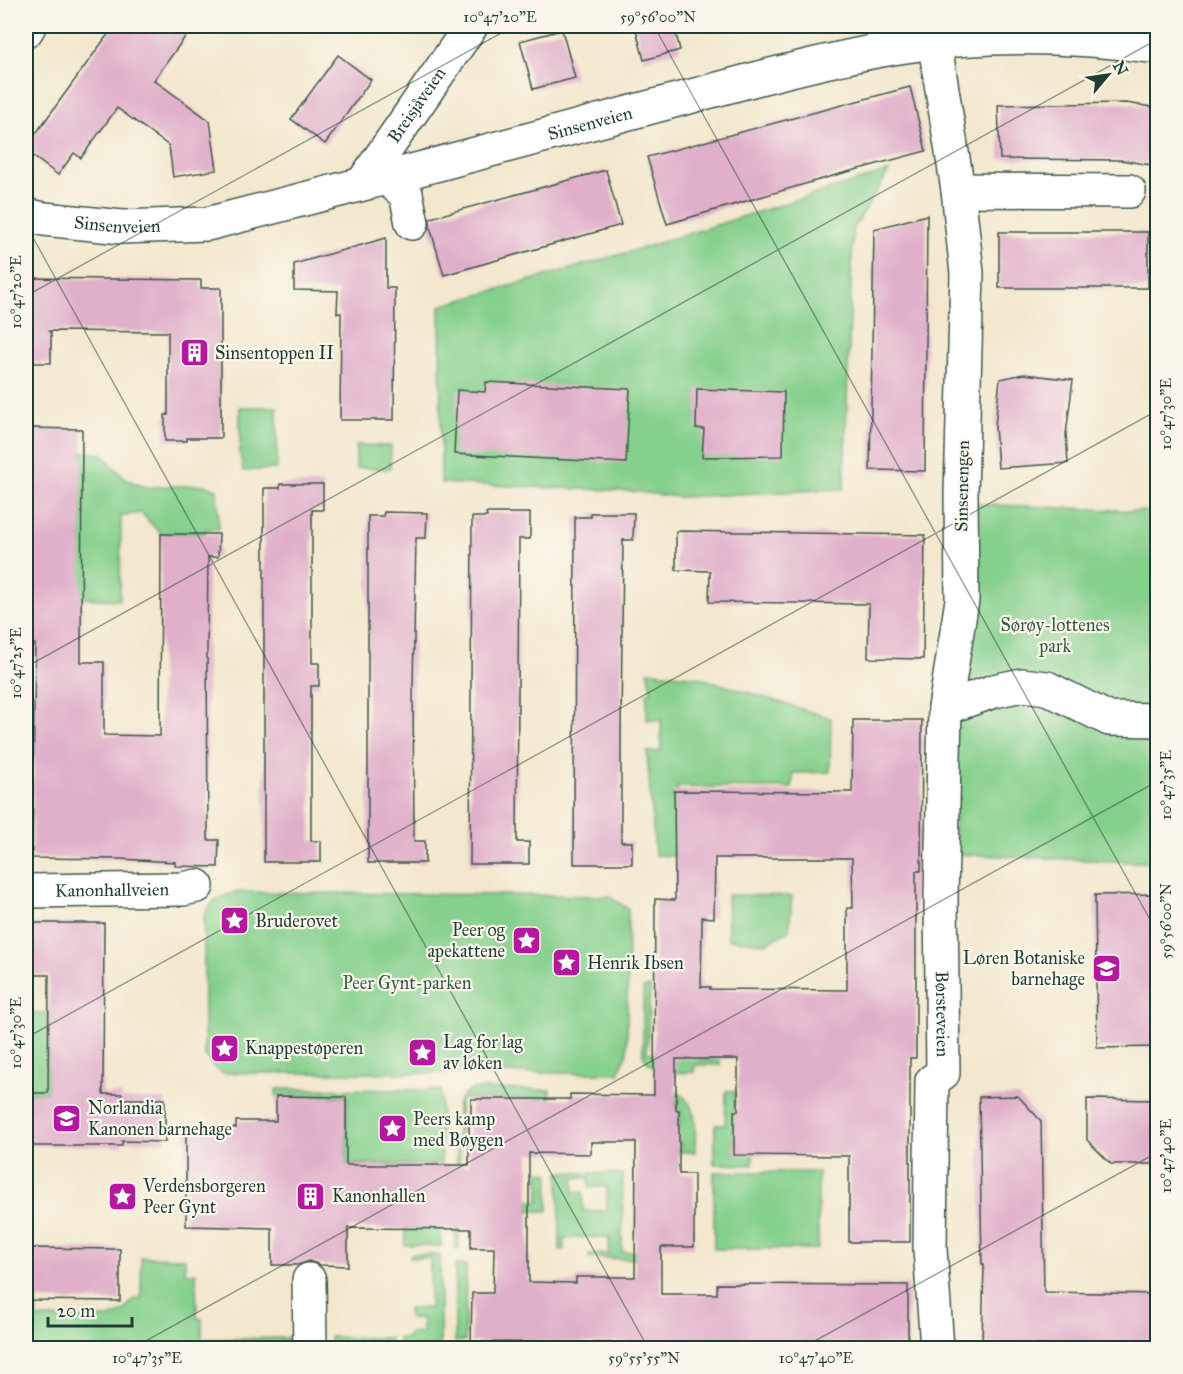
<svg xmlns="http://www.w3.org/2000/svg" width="1183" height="1374" font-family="'IM FELL Great Primer',serif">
	<rect width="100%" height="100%" fill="#fbf7ec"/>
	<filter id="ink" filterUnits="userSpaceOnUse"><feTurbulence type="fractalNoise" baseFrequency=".0167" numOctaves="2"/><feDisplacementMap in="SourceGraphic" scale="12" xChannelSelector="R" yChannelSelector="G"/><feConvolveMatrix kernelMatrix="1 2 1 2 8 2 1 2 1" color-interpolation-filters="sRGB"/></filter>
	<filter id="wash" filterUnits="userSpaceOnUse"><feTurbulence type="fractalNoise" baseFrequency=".008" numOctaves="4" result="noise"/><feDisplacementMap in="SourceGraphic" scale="24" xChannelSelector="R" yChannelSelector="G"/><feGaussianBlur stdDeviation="1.35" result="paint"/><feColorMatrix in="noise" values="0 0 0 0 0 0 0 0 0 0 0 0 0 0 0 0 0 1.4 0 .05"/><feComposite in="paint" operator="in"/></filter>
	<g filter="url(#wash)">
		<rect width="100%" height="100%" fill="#f3e7cd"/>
		<g fill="#86d08d" stroke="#528660" stroke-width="1.5" fill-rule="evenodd">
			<polygon points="889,171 853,229 844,489 679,497 629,491 441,483 440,306 636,250"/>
			<polygon points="240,407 277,407 277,469 243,471 240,453"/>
			<polygon points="356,445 391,446 390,469 356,468"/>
			<polygon points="81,452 102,454 125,479 145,487 204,485 217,489 219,529 205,529 205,534 161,534 141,513 121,516 120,600 80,598"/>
			<polygon points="952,503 1157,512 1156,863 955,854"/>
			<polygon points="648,671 698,677 831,718 830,772 793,773 792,788 677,787 675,856 655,855 647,752 661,751 661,720 647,720 647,693 651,691"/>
			<polygon points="234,892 609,896 628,909 627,1052 619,1073 222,1073 211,1064 204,1053 204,914 214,901"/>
			<polygon points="727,895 792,896 789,931 766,943 728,939"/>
			<path d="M650,987L647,1053L701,1055V1060H713V1043H719L720,1065H695L694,1072C675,1073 653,1076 643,1055V988Z"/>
			<rect x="26" y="1013" width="22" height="80"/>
			<polygon points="276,1089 441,1090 441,1246 405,1245 405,1227 434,1227 434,1165 346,1164 347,1096 276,1096"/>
			<path d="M475,1089L550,1090L549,1120L542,1099H462L460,1101L459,1248L456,1249L457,1105C461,1096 466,1092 475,1089Z"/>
			<polygon points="726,1091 735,1091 734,1153 753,1153 753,1165 714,1164 715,1125 725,1125"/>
			<path d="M678,1092C700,1108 695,1127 695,1152H680L681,1143H676L675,1126H680V1111L676,1110Z"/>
			<polygon points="539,1172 549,1173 548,1211 529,1211 529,1201 539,1201"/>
			<path d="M559,1172L623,1174L622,1252H648V1259L589,1258V1254H609V1237L564,1238V1250H560ZM574,1178H589V1187H607V1211H583V1192H574Z"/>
			<rect x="714" y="1172" width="104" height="77"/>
			<polygon points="411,1254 440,1255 440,1346 398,1346 398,1338 407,1338 409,1333 422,1333 422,1319 409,1319 408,1309 430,1308 430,1258 410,1258"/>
			<polygon points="141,1257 185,1258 185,1273 196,1273 197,1318 202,1319 202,1345 197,1348 26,1348 26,1301 36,1301 37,1318 110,1318 123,1312 134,1299 141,1299"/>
			<polygon points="455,1265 466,1265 465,1341 455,1342"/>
			<polygon points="330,1337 390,1338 390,1345 330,1345"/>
			<polygon points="291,1338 292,1344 209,1344 205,1339"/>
		</g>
		<g id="blocks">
			<g fill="#e0b0ca" fill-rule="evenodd">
				<polygon points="114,26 193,26 154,80 210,121 217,170 173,177 169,146 117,108 81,158 74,153 58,175 26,151 26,147"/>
				<polygon points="635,26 674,26 680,50 644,60"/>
				<polygon points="562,30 575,78 533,89 520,41"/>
				<polygon points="338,55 371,80 325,144 291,119"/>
				<polygon points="910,87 926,151 836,175 667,224 647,157"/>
				<polygon points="1126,103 1158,108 1158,166 1120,160 1000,159 998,105"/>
				<polygon points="606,170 621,225 444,275 430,227 430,218"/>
				<polygon points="927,215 925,471 870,470 874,229"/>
				<rect x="999" y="232" width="149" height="56"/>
				<polygon points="386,238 386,288 395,288 394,420 340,420 341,313 337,313 338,291 294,290 294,264"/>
				<polygon points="26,278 201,280 201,288 221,288 221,438 187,438 187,441 165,441 165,415 168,415 168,332 49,331 51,334 51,363 26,363"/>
				<polygon points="1024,374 1073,380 1066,434 1068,463 998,468 995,426 1000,379"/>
				<polygon points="486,382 630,389 626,463 454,454 457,390 485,392"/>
				<polygon points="697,389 784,392 783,456 702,457 704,429 696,428"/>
				<polygon points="26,428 82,429 81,662 104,662 104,735 160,736 161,534 219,534 218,557 208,557 207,647 208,840 219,840 218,867 175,866 175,862 120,859 32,858 35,644 26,644"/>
				<polygon points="280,484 323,484 323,510 312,510 312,663 319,663 319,686 311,686 311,841 321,841 321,862 264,862 264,488 280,488"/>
				<polygon points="384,512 427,513 426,538 416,538 413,686 414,841 425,841 425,863 368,863 368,516 383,516"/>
				<polygon points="486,513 530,513 530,539 519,539 517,842 529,842 529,864 470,864 472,517 487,517"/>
				<polygon points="590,513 634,513 633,540 623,540 621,729 621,842 632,842 632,864 574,864 575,517 591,517"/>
				<polygon points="676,531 925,535 923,659 868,658 869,604 709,602 710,571 676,570"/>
				<path d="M853,720H922L921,871H916V1058H910V1242H849V1156L734,1155V1111H738V1059H676V1110H679V1174H694V1247H661V1294H717V1284L908,1285V1346L831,1344L471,1342L472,1293H493L494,1248H471V1229L348,1228V1266L320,1265L309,1261L298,1265H272V1228L186,1226V1128H236V1121H276V1096L346,1097V1165H469V1119H471V1099H570V1094L654,1095L655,899L675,900L674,791L852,792ZM715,858H852L853,908H847V990L710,989V987H701L702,917L714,918ZM591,1142H636L635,1277H576V1283L529,1282V1153L591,1154Z"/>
				<polygon points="1158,894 1158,1047 1097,1048 1095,895"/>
				<polygon points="26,923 104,923 103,1094 122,1094 122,1099 165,1099 165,1142 122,1141 122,1146 26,1146 26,1093 48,1093 49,975 26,975"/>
				<polygon points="1018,1096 1041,1121 1044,1292 1158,1294 1158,1348 982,1344 984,1264 982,1264 979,1097"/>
				<polygon points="1087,1099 1158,1100 1158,1164 1111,1164 1087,1140"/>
				<polygon points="26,1248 120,1249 120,1301 26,1300"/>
			</g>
		</g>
	</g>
	<g filter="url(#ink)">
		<use href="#blocks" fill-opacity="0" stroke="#3f564b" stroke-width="1.5"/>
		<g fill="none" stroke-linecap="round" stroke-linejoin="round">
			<defs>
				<g id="minor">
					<path id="s1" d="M932,26L958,190L967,273L961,494L962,600L945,708L941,898L943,1073L932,1081L930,1249L937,1348"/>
					<polyline points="26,31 29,26"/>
					<polyline points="386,178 406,194 412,223"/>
					<path id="s2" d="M362,184L471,26"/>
					<polyline points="958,190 1129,191"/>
					<path id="s3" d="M26,215L44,219L122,227L207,224L386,178L763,77C810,65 858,53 906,46C989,33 1074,36 1158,47"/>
					<polyline points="945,708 994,691 1022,685 1047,688 1109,719 1158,720"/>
					<path id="s4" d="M26,891L183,889L197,886"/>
					<polyline points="309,1280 310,1348"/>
				</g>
			</defs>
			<use href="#minor" stroke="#3f564b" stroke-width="36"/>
			<use href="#minor" stroke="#fff" stroke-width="33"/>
		</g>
	</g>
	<path fill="none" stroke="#1f3d34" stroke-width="1.5" stroke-opacity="0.45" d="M654,26L1158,934M26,225L648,1348M26,296L514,26M26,667L1158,39M26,1038L1158,410M133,1348L1158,781M802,1348L1158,1152"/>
	<defs>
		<symbol id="building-square" viewBox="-11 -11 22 22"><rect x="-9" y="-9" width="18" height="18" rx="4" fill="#b5179e" stroke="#fbf7ec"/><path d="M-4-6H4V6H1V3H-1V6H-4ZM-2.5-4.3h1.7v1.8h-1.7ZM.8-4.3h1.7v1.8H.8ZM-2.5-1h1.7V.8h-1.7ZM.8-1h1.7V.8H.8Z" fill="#fff"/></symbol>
		<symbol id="sight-square" viewBox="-11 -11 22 22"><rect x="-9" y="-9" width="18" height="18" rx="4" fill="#b5179e" stroke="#fbf7ec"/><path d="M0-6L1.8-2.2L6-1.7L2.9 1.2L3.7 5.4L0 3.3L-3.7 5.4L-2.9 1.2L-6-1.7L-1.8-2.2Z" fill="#fff"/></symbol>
		<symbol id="school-square" viewBox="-11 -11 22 22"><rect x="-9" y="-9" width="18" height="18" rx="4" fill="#b5179e" stroke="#fbf7ec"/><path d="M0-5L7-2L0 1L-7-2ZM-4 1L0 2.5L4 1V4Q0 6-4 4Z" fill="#fff"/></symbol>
	</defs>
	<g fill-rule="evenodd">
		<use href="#building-square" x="178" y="336" width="33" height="33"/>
		<use href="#sight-square" x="218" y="904" width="33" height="33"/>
		<use href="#sight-square" x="510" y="924" width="33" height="33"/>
		<use href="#sight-square" x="550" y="946" width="33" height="33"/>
		<use href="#school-square" x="1090" y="952" width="33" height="33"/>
		<use href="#sight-square" x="208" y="1032" width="33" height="33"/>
		<use href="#sight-square" x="406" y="1036" width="33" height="33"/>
		<use href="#school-square" x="50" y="1102" width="33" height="33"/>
		<use href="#sight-square" x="376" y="1112" width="33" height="33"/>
		<use href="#sight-square" x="106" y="1180" width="33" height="33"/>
		<use href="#building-square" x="294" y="1180" width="33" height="33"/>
	</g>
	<g text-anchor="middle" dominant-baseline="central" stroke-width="4.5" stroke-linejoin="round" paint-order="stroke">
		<g font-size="18" fill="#1f3d34" stroke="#fbf7ec">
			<text stroke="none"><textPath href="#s2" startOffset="96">Breisjåveien</textPath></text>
			<text stroke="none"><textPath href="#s3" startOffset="578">Sinsenveien</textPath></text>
			<text stroke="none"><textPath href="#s3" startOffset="92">Sinsenveien</textPath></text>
			<text transform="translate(962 486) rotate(-89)">Sinsenengen</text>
			<text stroke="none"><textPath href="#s4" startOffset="86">Kanonhallveien</textPath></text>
			<text stroke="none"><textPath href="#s1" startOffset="992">Børsteveien</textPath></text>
		</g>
		<g font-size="18" fill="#1f3d34" stroke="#fbf7ec" text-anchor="start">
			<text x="215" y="353">Sinsentoppen II</text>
			<text x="255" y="921">Bruderovet</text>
			<text x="505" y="930" text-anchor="end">Peer og<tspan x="505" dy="21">apekattene</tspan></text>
			<text x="1085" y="958" text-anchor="end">Løren Botaniske<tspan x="1085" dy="21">barnehage</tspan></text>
			<text x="587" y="963">Henrik Ibsen</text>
			<text x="443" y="1042">Lag for lag<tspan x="443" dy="21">av løken</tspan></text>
			<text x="245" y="1048">Knappestøperen</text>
			<text x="88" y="1108">Norlandia<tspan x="88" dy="21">Kanonen barnehage</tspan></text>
			<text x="413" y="1119">Peers kamp<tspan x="413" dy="21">med Bøygen</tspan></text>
			<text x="143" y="1186">Verdensborgeren<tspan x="143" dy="21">Peer Gynt</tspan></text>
			<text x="332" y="1196">Kanonhallen</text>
		</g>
		<g font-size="18" fill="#345a46" stroke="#fbf7ec">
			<text x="1055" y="625">Sørøy-lottenes<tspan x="1055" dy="21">park</tspan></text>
			<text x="407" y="983">Peer Gynt-parken</text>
		</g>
	</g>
	<rect width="1183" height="1374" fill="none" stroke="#fbf7ec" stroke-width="66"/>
	<g transform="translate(1108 75) rotate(61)" stroke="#fbf7ec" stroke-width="4.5" paint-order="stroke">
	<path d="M0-4.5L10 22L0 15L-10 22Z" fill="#1f3d34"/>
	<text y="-9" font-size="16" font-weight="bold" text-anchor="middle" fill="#1f3d34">N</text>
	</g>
	<path d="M48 1317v9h84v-9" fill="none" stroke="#1f3d34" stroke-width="3"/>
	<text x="57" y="1317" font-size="18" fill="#1f3d34" stroke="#fbf7ec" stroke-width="4.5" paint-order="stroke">20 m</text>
	<rect x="33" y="33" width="1117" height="1308" fill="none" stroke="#1f3d34" stroke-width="2"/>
	<g font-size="15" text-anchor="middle" fill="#1f3d34">
		<text x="500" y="22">10°47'20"E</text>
		<text x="658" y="22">59°56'00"N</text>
		<text transform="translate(16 292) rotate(-90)" y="5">10°47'20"E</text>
		<text transform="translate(1166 414) rotate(-90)" y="5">10°47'30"E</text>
		<text transform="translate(16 663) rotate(-90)" y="5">10°47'25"E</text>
		<text transform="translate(1166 785) rotate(-90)" y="5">10°47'35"E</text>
		<text transform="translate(1166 921) rotate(-90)" y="5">59°56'00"N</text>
		<text transform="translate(16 1033) rotate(-90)" y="5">10°47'30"E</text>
		<text transform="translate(1166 1156) rotate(-90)" y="5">10°47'40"E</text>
		<text x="147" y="1363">10°47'35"E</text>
		<text x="644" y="1363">59°55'55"N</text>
		<text x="816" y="1363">10°47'40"E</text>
	</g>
</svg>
